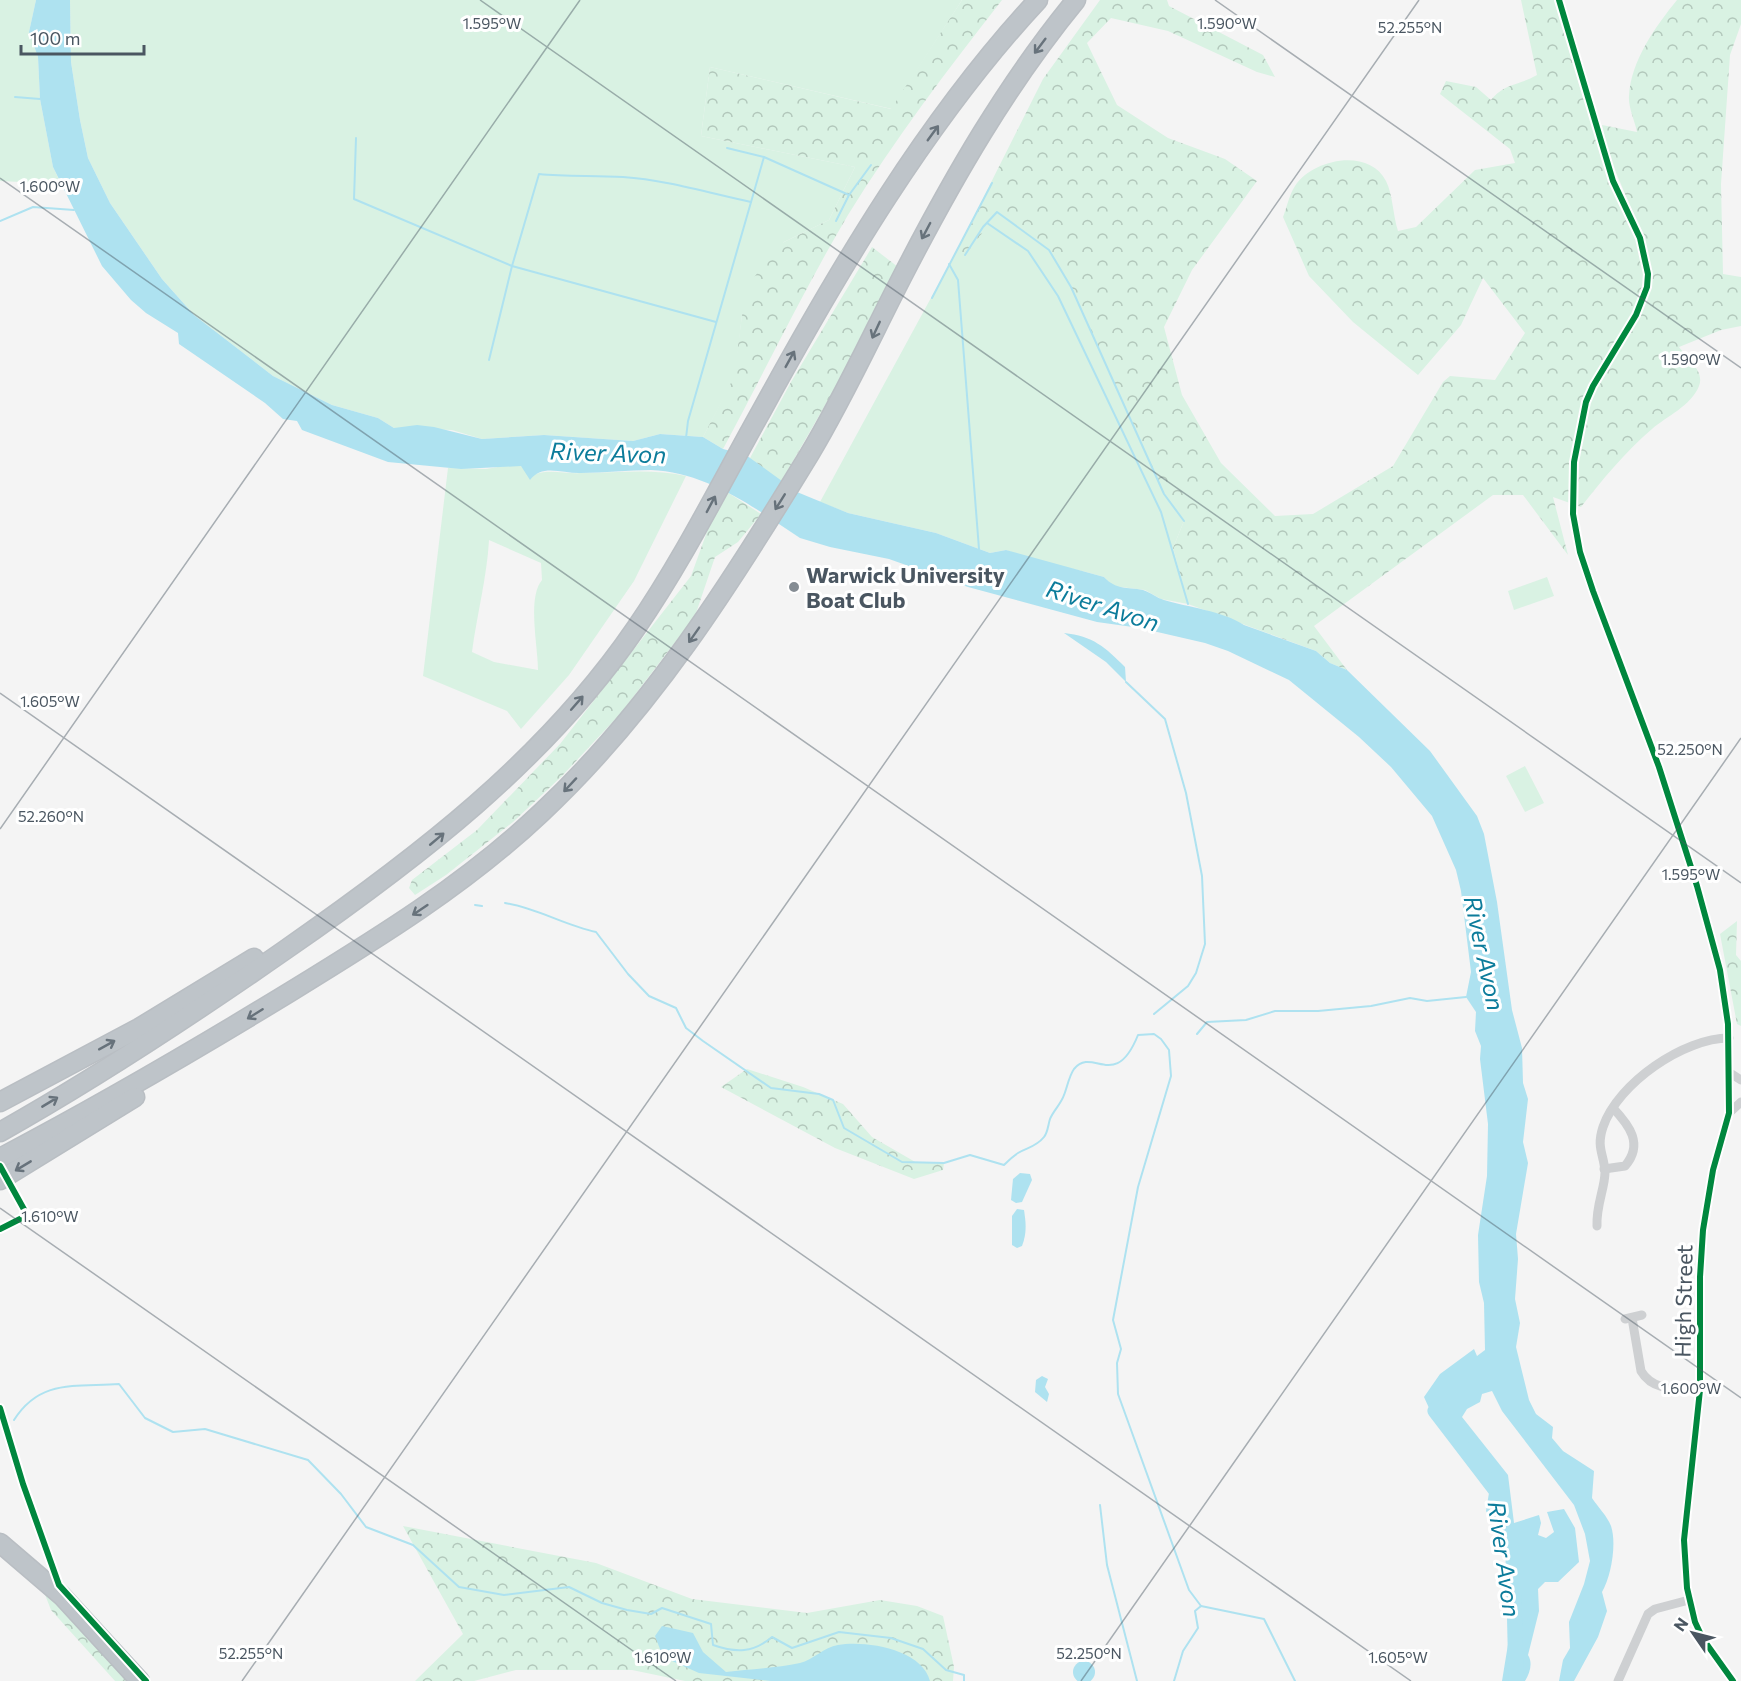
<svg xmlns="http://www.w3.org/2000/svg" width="1741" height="1681" font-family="Commissioner,sans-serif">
	<defs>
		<pattern id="forest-crowns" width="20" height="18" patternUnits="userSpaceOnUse" patternTransform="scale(1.5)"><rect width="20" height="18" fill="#d9f2e3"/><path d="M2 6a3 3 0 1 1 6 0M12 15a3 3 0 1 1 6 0" fill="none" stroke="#b2c7bb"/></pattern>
	</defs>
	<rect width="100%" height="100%" fill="#f4f4f4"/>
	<g fill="#d9f2e3" fill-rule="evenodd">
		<polygon points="0,0 36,0 29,32 38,57 40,99 53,167 61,184 0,181"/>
		<polygon points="70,0 962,0 892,109 710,67 701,136 855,167 829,220 784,242 742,315 735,377 703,437 660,434 633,441 544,435 482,439 452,430 394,428 378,418 332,405 273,376 194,315 162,279 110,203 88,158 80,120 71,62"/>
		<polygon points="997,212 1049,250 1071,287 1164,494 1184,521 1173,548 1188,604 1161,599 1145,590 1112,586 1104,577 1086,572 1033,560 1006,550 990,553 936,533 848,513 820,502 957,250 965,254 983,227"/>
		<path d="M504,466H521L535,474C551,469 565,474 582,473C617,473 651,468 686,476L634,581L569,675L521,729L507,711L423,676L448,468L486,469ZM489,540L541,563L542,580C527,598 538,646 538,670L494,662L472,652C477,614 487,577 489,540Z"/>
		<polygon points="1547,577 1554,596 1514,610 1508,591"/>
		<polygon points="1525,766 1544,803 1525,812 1506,776"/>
	</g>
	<g fill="url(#forest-crowns)">
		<path d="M962,0H1002C948,69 894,140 848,215C803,291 765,371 723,449L703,437L734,377L742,315L755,276L784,242L829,220L855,167L701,136L710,67L891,109Z"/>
		<path d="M1100,0H1167L1169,6L1263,55L1275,77L1257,72L1168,31L1111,18L1087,43L1117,105L1168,138L1225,159L1257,181L1192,270L1164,327L1182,395L1221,463L1275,516L1313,514L1393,466L1443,382L1450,376L1495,380L1525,333L1483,278L1461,325L1418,375L1353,322L1309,276L1283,217C1287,207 1289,195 1295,186C1312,159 1369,147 1386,181C1393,195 1393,216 1398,231L1416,227L1475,170L1515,163L1510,149L1440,94L1446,81L1476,87L1491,100C1505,83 1518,86 1537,75L1521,0H1554L1603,164L1626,216L1633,213L1610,158L1602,125L1637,132C1635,121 1628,107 1629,96C1631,60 1656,26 1677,0H1741V24L1730,55L1721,184L1723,274L1741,277V326L1721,330L1679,347C1687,358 1705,371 1699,386C1691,406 1667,416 1652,429C1625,452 1603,479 1581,507L1553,497L1568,555L1523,495H1493L1314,626L1347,670L1330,663L1316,651L1188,604L1173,548L1184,521L1164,494L1071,287L1049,250L998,213L965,255L957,250L1043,79Z"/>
		<polygon points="872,247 898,267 843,374 781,482 750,458 791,382"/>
		<polygon points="727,492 761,514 738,542 715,557 695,616 621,713 562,776 513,822 446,875 415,895 409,888 412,880 477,830 560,744 691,576 708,529"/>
		<polygon points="1737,921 1736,955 1741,961 1741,1026 1737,1024 1720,934"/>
		<polygon points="747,1069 803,1087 843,1104 872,1137 917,1163 944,1163 943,1170 914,1179 835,1148 721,1087"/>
		<polygon points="403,1526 596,1563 692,1599 807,1613 880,1600 917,1606 943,1616 954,1667 953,1681 685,1681 632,1670 516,1670 474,1681 415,1681 463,1634"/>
		<polygon points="44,1592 52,1596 130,1681 115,1681 51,1610"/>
	</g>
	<g fill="#aee2f0">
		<path d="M36,0H70L71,62L80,120L88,158L110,203L162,279L194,315L273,376L332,405L378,418L394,428L417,425L434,427L482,439L544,435L633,441L660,434L703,437L723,449L746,455L797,492L848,513L936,533L990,553L1006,550L1104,577C1116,590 1127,587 1143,590C1150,592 1157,598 1164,600C1187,607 1223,611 1244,625L1316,651L1330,663L1347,670L1430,751L1477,816L1484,834L1497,902L1512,1010L1522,1048L1523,1083L1528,1099L1523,1142L1528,1163L1516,1234L1518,1259L1515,1299L1520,1323L1516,1347L1529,1400L1536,1414L1553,1427L1552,1438L1563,1451L1594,1471L1592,1498C1598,1507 1607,1516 1611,1526C1617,1544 1611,1577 1602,1592L1607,1611L1598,1637L1574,1681H1559L1563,1660L1570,1648L1569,1622L1584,1584L1590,1561L1585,1534L1574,1505L1502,1411L1492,1391L1482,1394L1480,1402L1467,1409L1462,1417L1508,1475L1514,1523L1539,1515L1541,1523L1538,1535L1546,1538L1554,1532L1547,1512L1564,1509L1575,1528L1579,1562L1558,1582H1545L1538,1589L1539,1611L1528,1655C1533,1663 1530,1673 1525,1681H1502L1510,1632L1516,1620L1507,1601L1505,1545L1486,1511L1490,1487L1484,1471L1461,1446L1453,1426L1434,1419L1424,1397L1440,1374L1474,1349L1477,1356L1485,1350L1484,1303L1479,1282L1478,1235L1487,1176L1488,1124L1480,1059L1481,1046L1475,1031L1476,1012L1466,997L1471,972L1461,891L1456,870L1432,816L1391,767L1359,737L1289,680L1228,651L1205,643L1140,628L1097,622L968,587L889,559L830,547L800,538C755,508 707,472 651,470C628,470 604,473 581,473C564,474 542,463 530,480L521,466L461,469L388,462L302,430L297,421L283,419L265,403L179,344L178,333L146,313L131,300L102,266L53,167L40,99L38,57L29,32Z"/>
		<path d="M1064,633C1093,636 1105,647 1125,667L1126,682L1106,662Z"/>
		<polygon points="1020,1173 1030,1174 1032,1180 1022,1202 1016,1203 1011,1200 1013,1179"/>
		<path d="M1017,1209L1024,1210C1026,1223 1027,1233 1022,1246L1017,1248L1012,1245V1216Z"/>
		<polygon points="1042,1376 1048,1379 1045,1387 1049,1394 1047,1402 1035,1392 1036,1380"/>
		<path d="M662,1626L693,1633L703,1652L726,1672C750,1669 777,1668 800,1663C813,1660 824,1647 838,1645C865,1640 922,1649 930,1681H771L699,1673L663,1657L655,1636Z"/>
		<circle cx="1084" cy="1672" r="11"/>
	</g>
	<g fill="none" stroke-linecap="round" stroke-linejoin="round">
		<g stroke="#aee2f0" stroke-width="2">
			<polyline points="15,97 40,99"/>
			<polyline points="356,138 354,199 512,266 716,322"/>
			<polyline points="727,148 764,157 849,195"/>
			<polyline points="0,221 33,207 74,210"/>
			<polyline points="836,221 849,195 871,165"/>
			<polyline points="987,223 1028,251 1058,296 1161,512 1188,604"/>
			<polyline points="965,255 983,227 997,212 1049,250 1071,287 1164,494 1184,521"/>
			<polyline points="949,264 958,280 979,549"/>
			<polyline points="932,298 992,183"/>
			<path d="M489,360L512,266L539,174C567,177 595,175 623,177C666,180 709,193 751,202"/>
			<polyline points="686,438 688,421 764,157"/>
			<polyline points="1126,682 1165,719 1186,793 1202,876 1205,944 1196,973 1188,986 1154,1014"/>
			<path d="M505,903C537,908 564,925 596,932L628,974L649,996L676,1008L686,1028L703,1041L771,1088L819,1094L833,1100L844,1128L902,1162L944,1163L970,1155L1004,1165C1008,1161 1013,1156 1018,1153C1028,1147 1036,1147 1044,1137C1048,1132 1048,1125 1050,1119C1053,1111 1061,1104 1064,1095C1067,1088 1069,1076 1074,1069C1093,1046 1115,1092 1138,1035L1154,1034L1161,1039L1169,1050L1171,1076L1138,1187L1113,1320L1121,1349L1117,1363L1118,1394L1189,1590L1201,1606L1264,1619L1295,1681"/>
			<polyline points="475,905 482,906"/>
			<polyline points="1197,1034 1207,1022 1246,1020 1275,1011 1318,1011 1371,1006 1410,998 1427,1001 1466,997"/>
			<path d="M14,1420C40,1379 75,1387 119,1384L145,1418L173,1432L205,1429L308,1460L341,1494L366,1527L413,1545L459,1587L504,1595L569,1587L602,1603L627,1610L651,1614L662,1608L711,1624L713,1645C736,1653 753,1653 772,1637L792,1648L839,1632L891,1638L923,1649L946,1670L964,1675V1681"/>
			<polyline points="1100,1505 1107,1565 1137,1681"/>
			<polyline points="1174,1681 1183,1651 1198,1628 1195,1611 1201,1606"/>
		</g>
		<g stroke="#aee2f0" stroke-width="15">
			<polyline points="1437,1408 1435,1411 1500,1496"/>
			<polyline points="1514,1597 1516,1681"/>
		</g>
		<defs>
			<g id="highway">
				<polyline points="0,1102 139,1028 254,958"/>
				<path d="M0,1132C98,1077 193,1014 285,950C416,859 545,761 636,628C684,558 721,483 762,410C839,269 928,118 1038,0"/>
				<path d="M0,1158C99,1106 195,1050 290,992C378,938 466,884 541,813C651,710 731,583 809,455C844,397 872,335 903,275C953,178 1007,84 1076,0"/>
				<polyline points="0,1180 135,1097"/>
				<polyline points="0,1543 62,1596 140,1681"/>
			</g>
		</defs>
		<use href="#highway" stroke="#b9bec3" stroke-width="21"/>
		<g stroke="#ced0d2" stroke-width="9">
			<polyline points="1559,0 1613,181 1640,238 1648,274 1647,287 1636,315 1593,386 1586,402 1574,462 1573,514 1580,552 1593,591 1659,767 1697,886 1720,970 1728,1024 1729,1113 1713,1170 1703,1230 1700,1277 1700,1390 1684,1540 1687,1588 1695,1622 1703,1639 1733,1681"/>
			<polyline points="1730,1073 1741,1080"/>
			<polyline points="1729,1113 1741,1102"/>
			<path d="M1604,1169L1625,1166C1644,1144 1629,1125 1613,1108"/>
			<path d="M1597,1226C1596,1205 1605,1188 1605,1172C1604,1154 1596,1148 1603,1127C1618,1083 1684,1038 1729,1038"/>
			<path d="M1632,1318L1641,1371C1653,1392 1679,1389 1700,1390"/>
			<polyline points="1625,1319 1642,1315"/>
			<polyline points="1618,1681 1648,1614 1655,1609 1689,1600"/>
		</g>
		<use href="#highway" stroke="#bec4c9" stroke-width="18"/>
		<defs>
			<g id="cycleway">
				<polyline points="1559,0 1613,181 1640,238 1648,274 1647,287 1636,315 1593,386 1586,402 1574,462 1573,514 1580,552 1593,591 1659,767 1697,886 1720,970 1728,1024 1729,1113 1713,1170 1703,1230 1700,1277 1700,1390 1684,1540 1687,1588 1695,1622 1703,1639 1733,1681"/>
				<polyline points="0,1166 26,1213 22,1218 0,1229"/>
				<polyline points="0,1408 23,1484 59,1585 146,1681"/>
			</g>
		</defs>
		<use href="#cycleway" stroke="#fff" stroke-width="10"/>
		<use href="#cycleway" stroke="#00873e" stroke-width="6"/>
	</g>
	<defs><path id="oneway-shaft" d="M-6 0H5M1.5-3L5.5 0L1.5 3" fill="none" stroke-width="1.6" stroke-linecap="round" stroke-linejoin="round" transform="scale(1.5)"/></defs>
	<g stroke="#67727b">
		<use href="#oneway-shaft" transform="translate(1040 46) rotate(127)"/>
		<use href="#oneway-shaft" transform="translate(933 133) rotate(-54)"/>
		<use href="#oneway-shaft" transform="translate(926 231) rotate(118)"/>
		<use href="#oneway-shaft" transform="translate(876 330) rotate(115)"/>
		<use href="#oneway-shaft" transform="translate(790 359) rotate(-61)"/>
		<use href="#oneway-shaft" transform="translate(780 502) rotate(122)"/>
		<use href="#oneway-shaft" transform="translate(711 504) rotate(-62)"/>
		<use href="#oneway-shaft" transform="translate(694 635) rotate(125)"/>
		<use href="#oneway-shaft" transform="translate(577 703) rotate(-49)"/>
		<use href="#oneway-shaft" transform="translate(570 785) rotate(133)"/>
		<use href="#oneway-shaft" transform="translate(437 839) rotate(-40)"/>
		<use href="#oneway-shaft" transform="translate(420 910) rotate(146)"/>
		<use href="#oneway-shaft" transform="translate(255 1014) rotate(148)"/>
		<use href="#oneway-shaft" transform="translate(107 1045) rotate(-29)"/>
		<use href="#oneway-shaft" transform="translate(50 1102) rotate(-31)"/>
		<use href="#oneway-shaft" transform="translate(23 1166) rotate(149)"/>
	</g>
	<path fill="none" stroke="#4a5661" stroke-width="1.5" stroke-opacity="0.45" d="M480,0L1741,883M1215,0L1741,368M0,178L1741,1398M0,693L1411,1681M0,829L580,0M0,1208L676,1681M242,1681L1419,0M1081,1681L1741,738"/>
	<circle fill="#868d94" stroke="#fff" stroke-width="2" cx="794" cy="587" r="6"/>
	<g text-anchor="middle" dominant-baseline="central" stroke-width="6" stroke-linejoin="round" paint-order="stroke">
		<g font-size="22" font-weight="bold" fill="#4a5661" stroke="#fff" text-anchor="start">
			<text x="806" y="574">Warwick University<tspan x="806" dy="25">Boat Club</tspan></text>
		</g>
		<g font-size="22" fill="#4a5661" stroke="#fff">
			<text transform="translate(1683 1301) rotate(-89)">High Street</text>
		</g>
		<g font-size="24" font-style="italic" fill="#0c7c9b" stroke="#fff">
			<text transform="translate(608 452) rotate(2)">River Avon</text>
			<text transform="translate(1103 605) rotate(18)">River Avon</text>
			<text transform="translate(1485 953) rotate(78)">River Avon</text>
			<text transform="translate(1505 1559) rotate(82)">River Avon</text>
		</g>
	</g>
	<g font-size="15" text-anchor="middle" fill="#4a5661" stroke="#fff" stroke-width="6" stroke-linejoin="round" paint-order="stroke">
		<text x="492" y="29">1.595°W</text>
		<text x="1227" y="29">1.590°W</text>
		<text x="1410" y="33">52.255°N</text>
		<text x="50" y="192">1.600°W</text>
		<text x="1691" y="365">1.590°W</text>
		<text x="50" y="707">1.605°W</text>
		<text x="1690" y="755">52.250°N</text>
		<text x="51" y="822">52.260°N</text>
		<text x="1691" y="880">1.595°W</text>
		<text x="50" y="1222">1.610°W</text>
		<text x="1691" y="1394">1.600°W</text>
		<text x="251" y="1659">52.255°N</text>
		<text x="1089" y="1659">52.250°N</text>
		<text x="663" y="1663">1.610°W</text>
		<text x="1398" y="1663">1.605°W</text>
	</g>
	<g transform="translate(1693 1633) rotate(305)" stroke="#ffffff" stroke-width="4.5" paint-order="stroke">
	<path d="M0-4.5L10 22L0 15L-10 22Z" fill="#4a5661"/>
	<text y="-9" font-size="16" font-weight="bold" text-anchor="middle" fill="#4a5661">N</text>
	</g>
	<path d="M21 45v9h123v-9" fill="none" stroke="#4a5661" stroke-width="3"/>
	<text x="30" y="45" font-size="18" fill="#4a5661" stroke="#ffffff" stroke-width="4.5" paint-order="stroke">100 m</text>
</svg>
